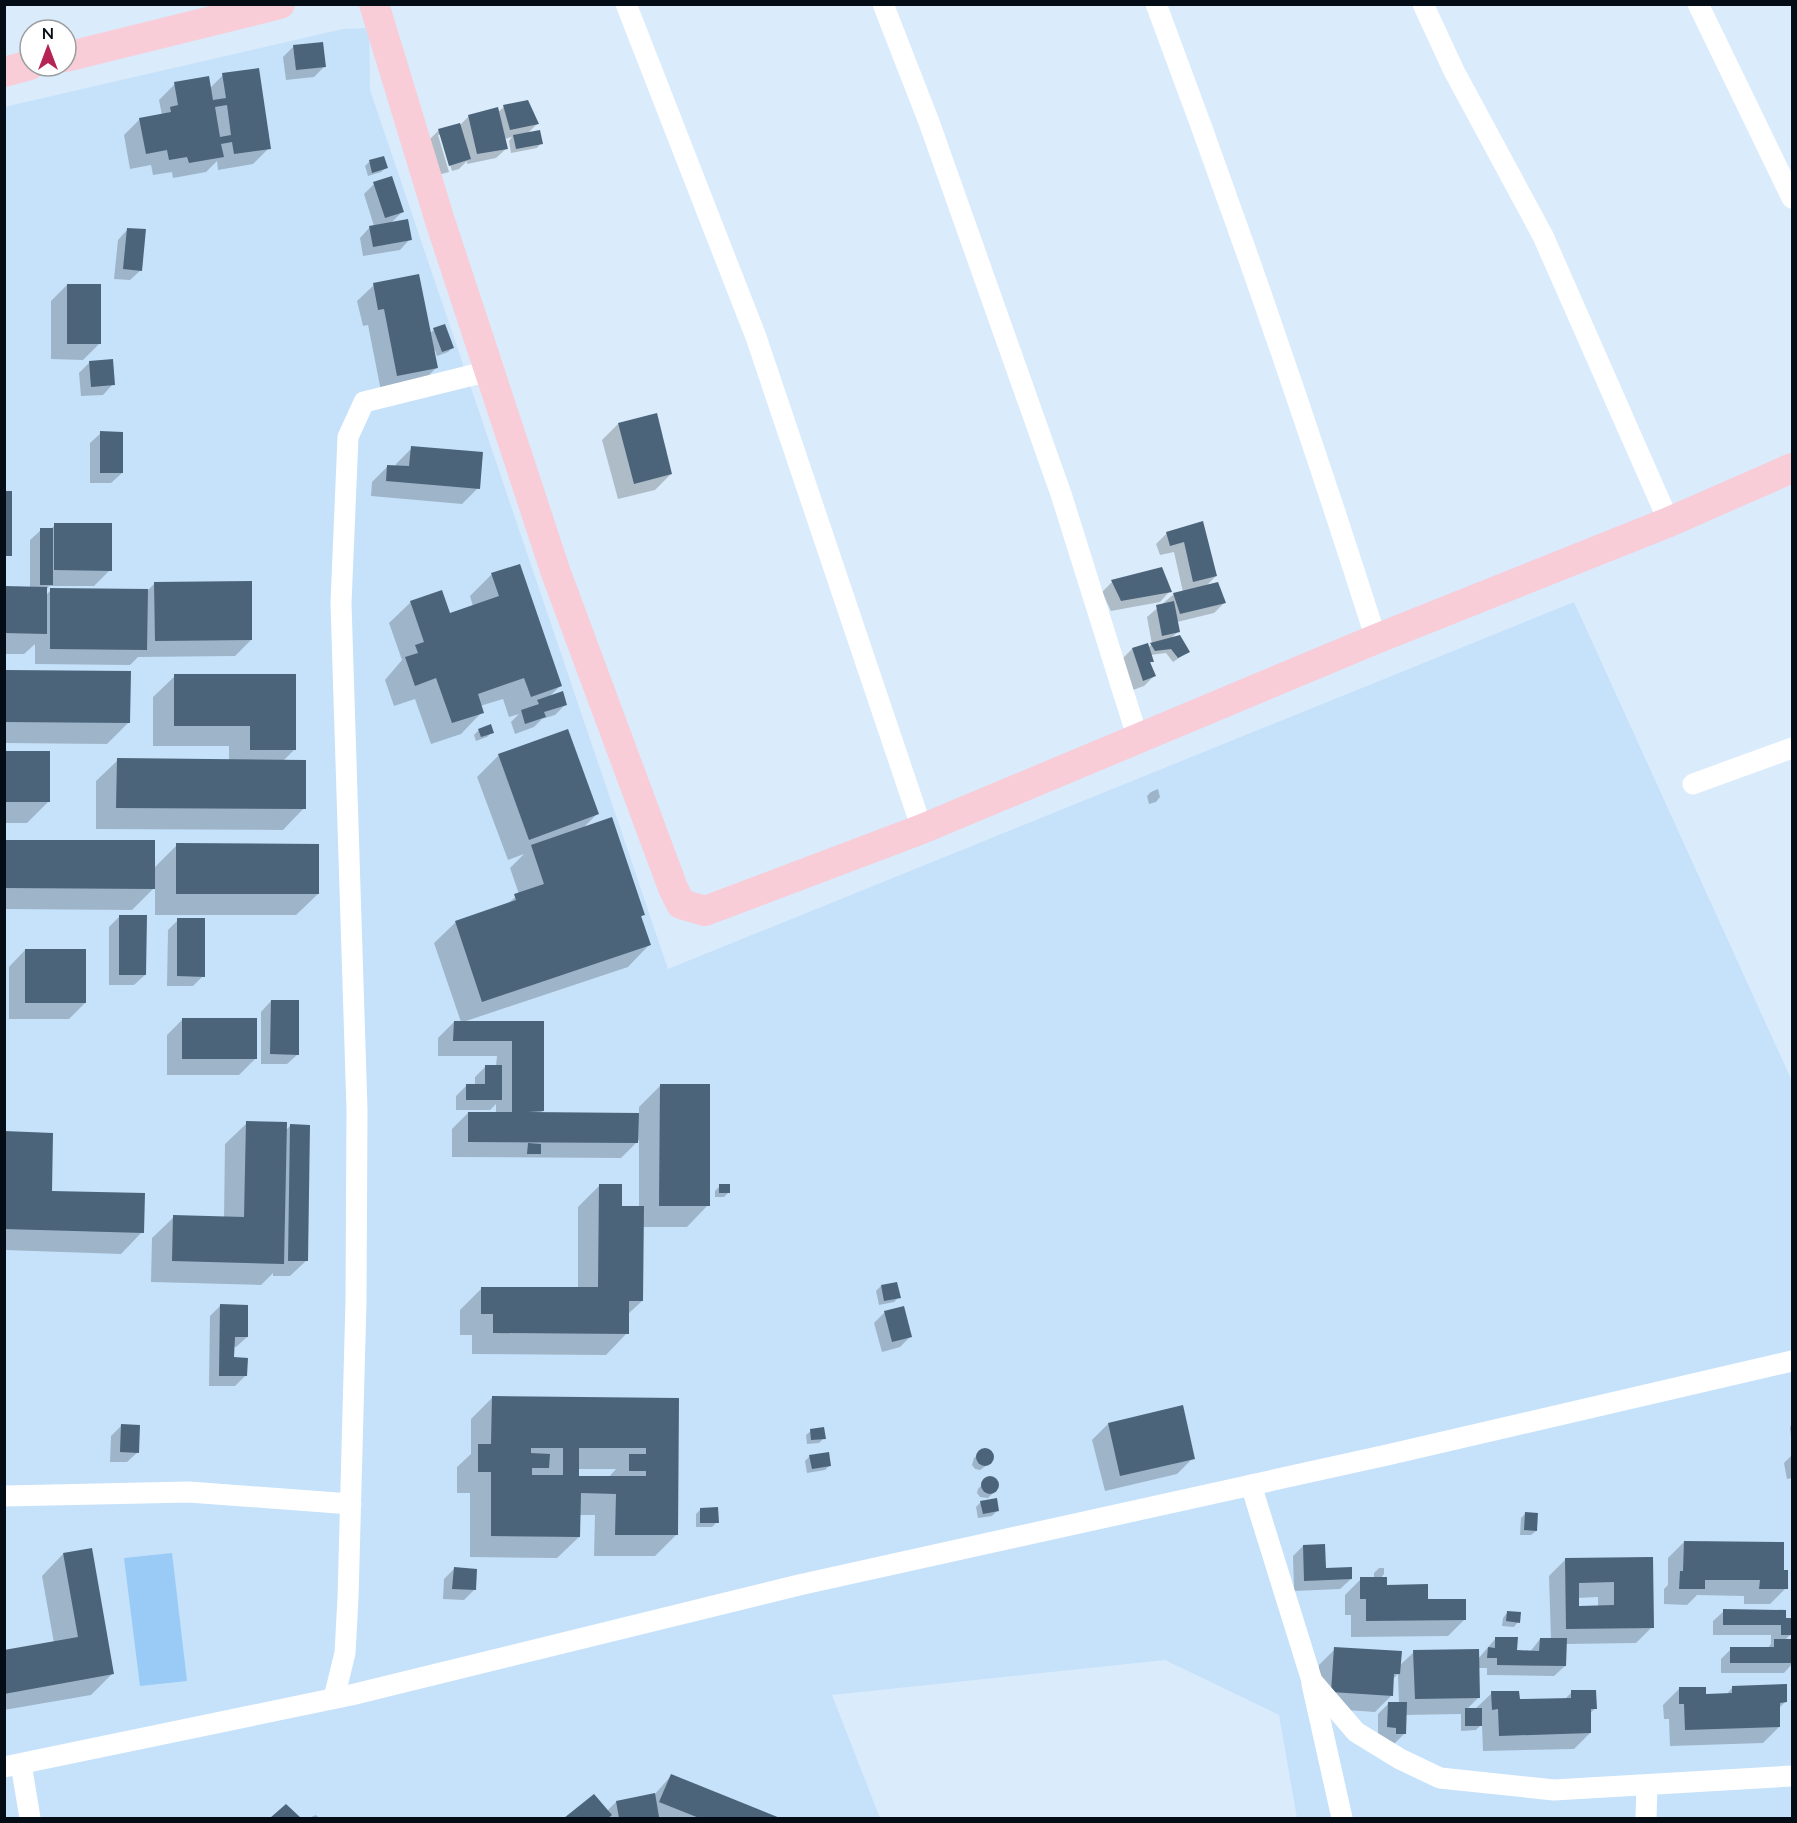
<svg xmlns="http://www.w3.org/2000/svg" width="1797" height="1823" font-family="Lato,sans-serif">
	<rect width="100%" height="100%" fill="#daebfb"/>
	<polygon fill="#c6e2fb" points="369,28 370,90 668,969 1574,602 1792,1081 1792,1818 1297,1818 1279,1715 1165,1660 832,1695 880,1818 5,1818 4,107 343,29"/>
	<polygon fill="#9acbf7" points="172,1553 187,1681 140,1686 124,1558"/>
	<g fill="#0003" fill-rule="evenodd">
		<polygon points="294,46 324,67 314,77 286,80 283,57"/>
		<polygon points="223,75 269,148 253,164 218,170 217,161 206,172 173,178 172,172 153,175 151,165 130,169 124,135 140,119 162,115 159,100 175,84 210,88"/>
		<polygon points="504,107 537,124 528,133 541,143 537,148 511,153 509,141 512,137 504,139 507,148 496,158 467,164 467,161 459,169 452,171 441,135 438,135 449,172 438,175 428,141 438,131 459,126 469,116 498,112"/>
		<polygon points="369,162 386,168 381,172 368,176 365,166"/>
		<polygon points="374,184 402,212 391,223 410,239 400,250 363,256 360,238 370,227 374,226 364,194"/>
		<polygon points="128,229 141,270 130,280 114,279 118,240"/>
		<polygon points="67,285 99,344 83,360 51,359 51,301"/>
		<polygon points="374,285 430,333 434,330 444,326 453,347 448,352 437,356 435,350 433,351 437,367 427,377 381,391 368,325 363,326 357,301"/>
		<polygon points="89,363 113,384 103,395 81,396 79,373"/>
		<polygon points="618,424 671,474 655,490 618,499 602,440"/>
		<polygon points="101,433 122,473 111,483 90,483 90,443"/>
		<polygon points="412,448 478,488 462,504 371,496 372,482 388,466 395,467 396,464"/>
		<polygon points="1202,523 1216,576 1205,587 1225,602 1214,613 1177,622 1179,631 1171,638 1188,652 1173,662 1166,653 1150,655 1152,661 1149,664 1154,676 1144,686 1133,690 1122,659 1132,649 1148,648 1152,644 1147,617 1174,594 1183,592 1174,552 1160,555 1156,544 1167,533"/>
		<polygon points="55,525 110,570 94,586 49,586 46,590 46,595 51,590 148,590 155,583 251,640 235,656 138,657 130,665 35,664 35,644 24,654 4,654 4,588 30,588 30,540 41,530 50,530"/>
		<polygon points="519,566 560,686 549,697 566,704 555,715 542,719 534,727 515,734 511,722 519,714 509,717 503,699 480,706 482,712 461,734 431,744 415,699 394,706 385,680 402,660 389,623 411,602 449,614 473,606 470,596 491,575"/>
		<polygon points="1161,569 1170,591 1160,602 1111,611 1102,592 1112,582"/>
		<polygon points="4,672 129,722 107,744 4,743"/>
		<polygon points="175,676 294,750 283,761 304,808 283,830 96,829 96,781 118,760 229,761 229,746 153,746 153,697"/>
		<polygon points="479,730 492,732 487,737 476,741 474,735"/>
		<polygon points="4,752 49,801 27,823 4,823"/>
		<polygon points="499,755 597,814 582,829 643,915 640,918 649,945 628,967 463,1022 543,1023 542,1114 639,1115 639,1107 661,1085 708,1205 687,1227 642,1227 642,1301 627,1315 627,1333 606,1355 472,1354 472,1335 460,1335 460,1310 482,1288 578,1289 578,1207 599,1186 620,1208 639,1208 639,1140 621,1158 452,1157 452,1129 468,1113 496,1113 496,1104 490,1110 456,1110 456,1096 467,1085 475,1085 475,1077 486,1066 496,1066 497,1056 438,1056 438,1038 454,1022 461,1022 434,943 456,922 506,905 519,894 510,868 524,854 508,860 477,777"/>
		<polygon points="1158,789 1160,797 1156,802 1149,804 1147,796 1151,792"/>
		<polygon points="4,841 154,868 177,845 318,894 296,915 155,915 155,887 132,910 4,909"/>
		<polygon points="119,917 145,975 134,985 109,985 109,927"/>
		<polygon points="178,920 203,976 193,986 167,986 168,930"/>
		<polygon points="25,950 85,1003 69,1019 9,1019 9,967"/>
		<polygon points="271,1001 298,1054 287,1064 261,1064 261,1012"/>
		<polygon points="183,1019 255,1059 239,1075 167,1075 167,1035"/>
		<polygon points="247,1123 286,1130 290,1126 307,1260 290,1276 273,1276 273,1273 261,1285 151,1282 152,1238 174,1217 224,1218 225,1144"/>
		<polygon points="4,1132 50,1192 142,1232 121,1254 4,1250"/>
		<polygon points="720,1186 729,1192 724,1197 715,1197 715,1191"/>
		<polygon points="881,1286 899,1297 894,1302 879,1305 876,1291"/>
		<polygon points="220,1306 247,1337 236,1347 233,1347 233,1359 246,1375 235,1386 209,1386 210,1316"/>
		<polygon points="903,1308 911,1336 900,1347 882,1352 874,1323 884,1313"/>
		<path d="M493,1397L678,1400L676,1535L655,1556H594L595,1515H579V1537L557,1558L470,1557V1493H457V1467L471,1454V1419ZM577,1469H616L608,1478L577,1477Z"/>
		<polygon points="1108,1424 1193,1458 1177,1474 1105,1491 1092,1440"/>
		<polygon points="1792,1424 1792,1447 1790,1427"/>
		<polygon points="122,1425 138,1452 127,1462 110,1462 111,1436"/>
		<polygon points="811,1431 824,1438 819,1443 807,1444 806,1435"/>
		<polygon points="983,1450 988,1450 993,1456 990,1463 980,1470 975,1469 972,1465 974,1458"/>
		<polygon points="1792,1455 1792,1478 1787,1479 1784,1463"/>
		<polygon points="810,1456 830,1465 825,1470 807,1473 805,1461"/>
		<polygon points="988,1478 995,1480 997,1489 988,1498 980,1497 977,1493 978,1489"/>
		<polygon points="981,1502 997,1511 992,1516 978,1518 976,1507"/>
		<polygon points="701,1509 717,1522 712,1527 696,1527 696,1514"/>
		<polygon points="1525,1514 1536,1531 1531,1535 1520,1535 1521,1518"/>
		<polygon points="1684,1542 1782,1572 1786,1588 1770,1604 1744,1604 1744,1596 1697,1595 1687,1605 1664,1604 1664,1589 1668,1585 1668,1558"/>
		<polygon points="1303,1546 1325,1570 1351,1579 1340,1589 1294,1591 1293,1556"/>
		<polygon points="63,1554 112,1674 91,1695 4,1710 4,1651 54,1643 42,1576"/>
		<path d="M1651,1558L1652,1627L1636,1643L1565,1644V1666L1554,1676L1487,1675V1668H1478L1479,1697L1467,1709H1475L1492,1693L1518,1701L1564,1700L1572,1692L1596,1708L1589,1714L1590,1733L1574,1749L1483,1751L1482,1724L1476,1730L1461,1731V1714L1405,1715L1404,1734L1394,1744H1386V1738L1378,1737V1714L1389,1703H1399L1398,1674L1392,1680L1391,1696L1375,1712L1316,1708L1319,1665L1335,1649L1399,1666L1414,1652L1478,1659L1496,1638L1516,1651L1530,1652L1540,1639L1551,1640L1549,1576L1565,1560ZM1598,1597V1607L1578,1608L1577,1598Z"/>
		<polygon points="1379,1568 1384,1568 1384,1574 1380,1579 1386,1586 1426,1601 1464,1620 1448,1636 1351,1637 1351,1615 1345,1615 1345,1595 1361,1579 1374,1579 1374,1573"/>
		<polygon points="454,1569 474,1590 464,1600 443,1599 444,1579"/>
		<polygon points="1724,1611 1784,1620 1790,1635 1784,1641 1792,1641 1792,1664 1784,1673 1721,1673 1721,1659 1731,1649 1767,1649 1771,1644 1771,1635 1713,1635 1713,1621"/>
		<polygon points="1507,1613 1518,1622 1514,1627 1502,1626 1503,1618"/>
		<polygon points="1733,1687 1785,1702 1778,1709 1779,1727 1763,1743 1670,1746 1669,1719 1664,1719 1663,1705 1679,1689 1704,1695 1726,1695"/>
		<polygon points="671,1776 776,1818 566,1818 594,1796 607,1811 616,1802 654,1795"/>
		<polygon points="316,1815 319,1818 309,1818"/>
	</g>
	<g fill="#4b647a" fill-rule="evenodd">
		<polygon points="323,42 326,67 296,70 293,45"/>
		<path d="M259,68L271,149L234,154L232,142L221,144L224,157L189,163L187,157L169,160L167,150L146,154L139,118L171,112L170,107L178,105L174,82L209,76L213,100L226,98L222,73ZM227,105L231,135L220,137L215,107Z"/>
		<polygon points="528,100 539,124 510,130 503,105"/>
		<polygon points="498,107 508,149 477,154 468,115"/>
		<polygon points="460,123 471,159 449,166 438,129"/>
		<polygon points="540,130 543,144 516,149 513,135"/>
		<polygon points="384,156 388,168 372,173 369,160"/>
		<polygon points="392,176 404,212 385,218 373,182"/>
		<polygon points="408,219 412,240 373,247 369,226"/>
		<polygon points="127,228 146,229 142,271 123,269"/>
		<polygon points="419,274 438,368 397,376 384,309 378,310 373,283"/>
		<rect x="67" y="284" width="34" height="60"/>
		<polygon points="445,324 454,348 442,352 433,328"/>
		<polygon points="113,359 115,385 91,387 89,361"/>
		<polygon points="657,413 672,474 634,484 618,423"/>
		<polygon points="100,431 123,432 123,473 100,473"/>
		<polygon points="411,446 483,452 480,489 386,481 387,465 409,466"/>
		<rect x="4" y="491" width="8" height="65"/>
		<polygon points="1203,521 1217,576 1193,582 1184,542 1170,546 1166,532"/>
		<polygon points="54,523 112,523 112,571 54,570"/>
		<rect x="40" y="528" width="13" height="57"/>
		<polygon points="520,564 562,686 531,697 524,678 478,694 484,713 452,723 436,678 415,686 405,657 418,653 415,645 424,642 410,601 442,590 450,613 499,596 491,573"/>
		<polygon points="1162,567 1172,592 1121,601 1111,580"/>
		<polygon points="252,581 252,640 155,641 154,582"/>
		<polygon points="1218,582 1226,603 1180,614 1173,593"/>
		<polygon points="4,586 47,587 47,634 4,633"/>
		<polygon points="50,588 148,589 147,650 50,649"/>
		<polygon points="1174,601 1180,632 1162,636 1156,605"/>
		<polygon points="1180,635 1190,652 1178,658 1171,649 1155,651 1150,643"/>
		<polygon points="1148,643 1154,662 1150,662 1156,676 1143,681 1132,648"/>
		<polygon points="4,670 131,671 130,723 4,722"/>
		<polygon points="174,674 296,674 296,750 250,750 250,726 174,726"/>
		<polygon points="563,691 567,705 544,712 546,717 525,724 521,710 539,704 537,700"/>
		<polygon points="491,724 494,733 481,737 478,729"/>
		<polygon points="568,729 599,814 529,840 498,754"/>
		<rect x="4" y="751" width="46" height="51"/>
		<polygon points="117,758 306,760 306,809 116,808"/>
		<polygon points="612,817 645,915 641,916 651,945 482,1002 455,921 516,900 514,894 544,884 531,845"/>
		<polygon points="4,840 155,840 155,889 4,888"/>
		<polygon points="176,843 319,844 319,894 176,894"/>
		<polygon points="119,915 147,915 146,975 119,975"/>
		<polygon points="177,918 205,918 205,977 177,976"/>
		<rect x="25" y="949" width="61" height="54"/>
		<polygon points="271,1000 299,1000 299,1055 270,1054"/>
		<rect x="182" y="1018" width="75" height="41"/>
		<polygon points="454,1021 544,1021 544,1111 528,1112 639,1113 638,1143 468,1142 468,1112 512,1112 512,1041 453,1041"/>
		<polygon points="485,1065 502,1065 502,1100 466,1100 466,1084 485,1084"/>
		<polygon points="660,1084 710,1084 710,1206 659,1206"/>
		<polygon points="246,1121 287,1122 284,1264 172,1261 173,1215 244,1217"/>
		<polygon points="290,1124 310,1125 308,1261 288,1261"/>
		<polygon points="4,1131 53,1133 52,1191 145,1193 144,1233 4,1229"/>
		<polygon points="528,1143 541,1144 541,1154 527,1154"/>
		<polygon points="599,1184 622,1184 622,1206 644,1206 643,1301 629,1301 629,1334 493,1333 493,1314 481,1314 481,1287 598,1287"/>
		<rect x="719" y="1184" width="11" height="9"/>
		<polygon points="897,1282 901,1298 884,1301 881,1285"/>
		<polygon points="220,1304 248,1305 248,1337 235,1337 234,1357 248,1358 247,1376 219,1376"/>
		<polygon points="904,1306 912,1337 892,1342 884,1311"/>
		<path d="M492,1396L679,1398L678,1535H615L616,1494L581,1493L580,1537L491,1536V1472H478V1444H491ZM531,1448H563V1475H532V1468H549L550,1454L531,1453ZM579,1448H646V1454H629V1471H646V1476H579Z"/>
		<polygon points="1183,1405 1195,1459 1120,1476 1108,1423"/>
		<polygon points="121,1424 140,1425 139,1453 120,1452"/>
		<polygon points="824,1427 826,1439 811,1440 810,1429"/>
		<circle cx="985" cy="1457" r="9"/>
		<polygon points="829,1452 831,1466 812,1469 809,1455"/>
		<circle cx="990" cy="1485" r="9"/>
		<polygon points="997,1498 999,1511 983,1514 980,1501"/>
		<polygon points="718,1507 719,1523 700,1523 700,1508"/>
		<polygon points="1525,1512 1538,1513 1537,1531 1524,1530"/>
		<polygon points="1684,1541 1784,1542 1784,1570 1788,1570 1788,1589 1759,1589 1760,1580 1705,1580 1705,1589 1679,1589 1680,1571 1683,1571"/>
		<polygon points="1325,1544 1326,1568 1352,1567 1352,1579 1304,1581 1303,1545"/>
		<polygon points="92,1548 114,1674 4,1694 4,1650 78,1637 63,1553"/>
		<path d="M1653,1557L1654,1628L1566,1629L1565,1558ZM1614,1582V1605L1579,1606V1583Z"/>
		<polygon points="454,1567 477,1569 476,1590 452,1589"/>
		<polygon points="1360,1577 1387,1577 1387,1585 1428,1584 1428,1599 1466,1599 1466,1620 1366,1621 1366,1599 1360,1599"/>
		<polygon points="1723,1609 1786,1610 1786,1618 1791,1618 1791,1635 1781,1635 1781,1625 1723,1625"/>
		<polygon points="1507,1611 1521,1612 1520,1623 1506,1621"/>
		<polygon points="1495,1637 1518,1637 1517,1650 1539,1651 1540,1638 1567,1638 1566,1666 1497,1665 1497,1658 1487,1658 1488,1647 1495,1648"/>
		<polygon points="1774,1639 1792,1639 1792,1663 1730,1663 1730,1647 1774,1647"/>
		<polygon points="1334,1647 1402,1651 1400,1674 1394,1674 1393,1696 1331,1692"/>
		<polygon points="1479,1649 1480,1698 1415,1699 1413,1650"/>
		<polygon points="1787,1684 1787,1702 1780,1703 1780,1727 1685,1730 1684,1704 1679,1704 1679,1687 1706,1687 1706,1694 1732,1693 1732,1686"/>
		<polygon points="1571,1690 1596,1690 1597,1709 1591,1709 1591,1733 1499,1736 1498,1709 1492,1710 1491,1691 1519,1691 1520,1699 1571,1698"/>
		<polygon points="1388,1702 1407,1702 1406,1734 1396,1734 1396,1728 1387,1727"/>
		<rect x="1465" y="1708" width="17" height="18"/>
		<polygon points="671,1774 780,1818 699,1818 659,1802"/>
		<polygon points="655,1793 659,1817 619,1818 616,1801"/>
		<polygon points="594,1794 612,1815 608,1818 564,1818"/>
		<polygon points="286,1804 301,1818 270,1818"/>
	</g>
	<g fill="none" stroke-linecap="round" stroke-linejoin="round">
		<g stroke="#fff" stroke-width="21">
			<polyline points="626,4 756,337 922,829"/>
			<polyline points="883,4 929,122 1061,494 1138,739"/>
			<path d="M1156,4C1235,214 1308,425 1376,639"/>
			<polyline points="1423,4 1454,71 1543,236 1669,522"/>
			<polyline points="1698,4 1792,198"/>
			<polyline points="1693,784 1792,748"/>
			<polyline points="1251,1485 1312,1681 1356,1732 1400,1759 1440,1778 1554,1790 1792,1776"/>
			<polyline points="4,1496 189,1492 351,1504"/>
			<polyline points="1312,1684 1342,1818"/>
			<polyline points="334,1698 345,1653 348,1598 356,1301 357,1110 341,603 348,437 364,402 489,371"/>
			<polyline points="21,1764 30,1818"/>
			<polyline points="4,1767 351,1695 799,1585 1387,1455 1792,1361"/>
			<polyline points="1646,1818 1647,1785"/>
		</g>
		<g stroke="#f8cdd8" stroke-width="30">
			<polyline points="374,4 440,221 556,573 673,888 681,904 705,911 922,829 1376,639 1669,522 1792,468"/>
			<polyline points="66,57 280,4"/>
			<polyline points="4,72 30,65"/>
		</g>
	</g>
	<rect width="1797" height="1823" fill="none" stroke="#040c15" stroke-width="12"/>
	<g transform="translate(48 48)"><circle r="28" fill="#ffffff" stroke="#9b9ea1" stroke-width="1.5"/>
	<path d="M0-4.5L10 22L0 15L-10 22Z" fill="#b42556"/>
	<text y="-9" font-size="16" font-weight="bold" text-anchor="middle" fill="#040c15">N</text>
	</g>
</svg>
